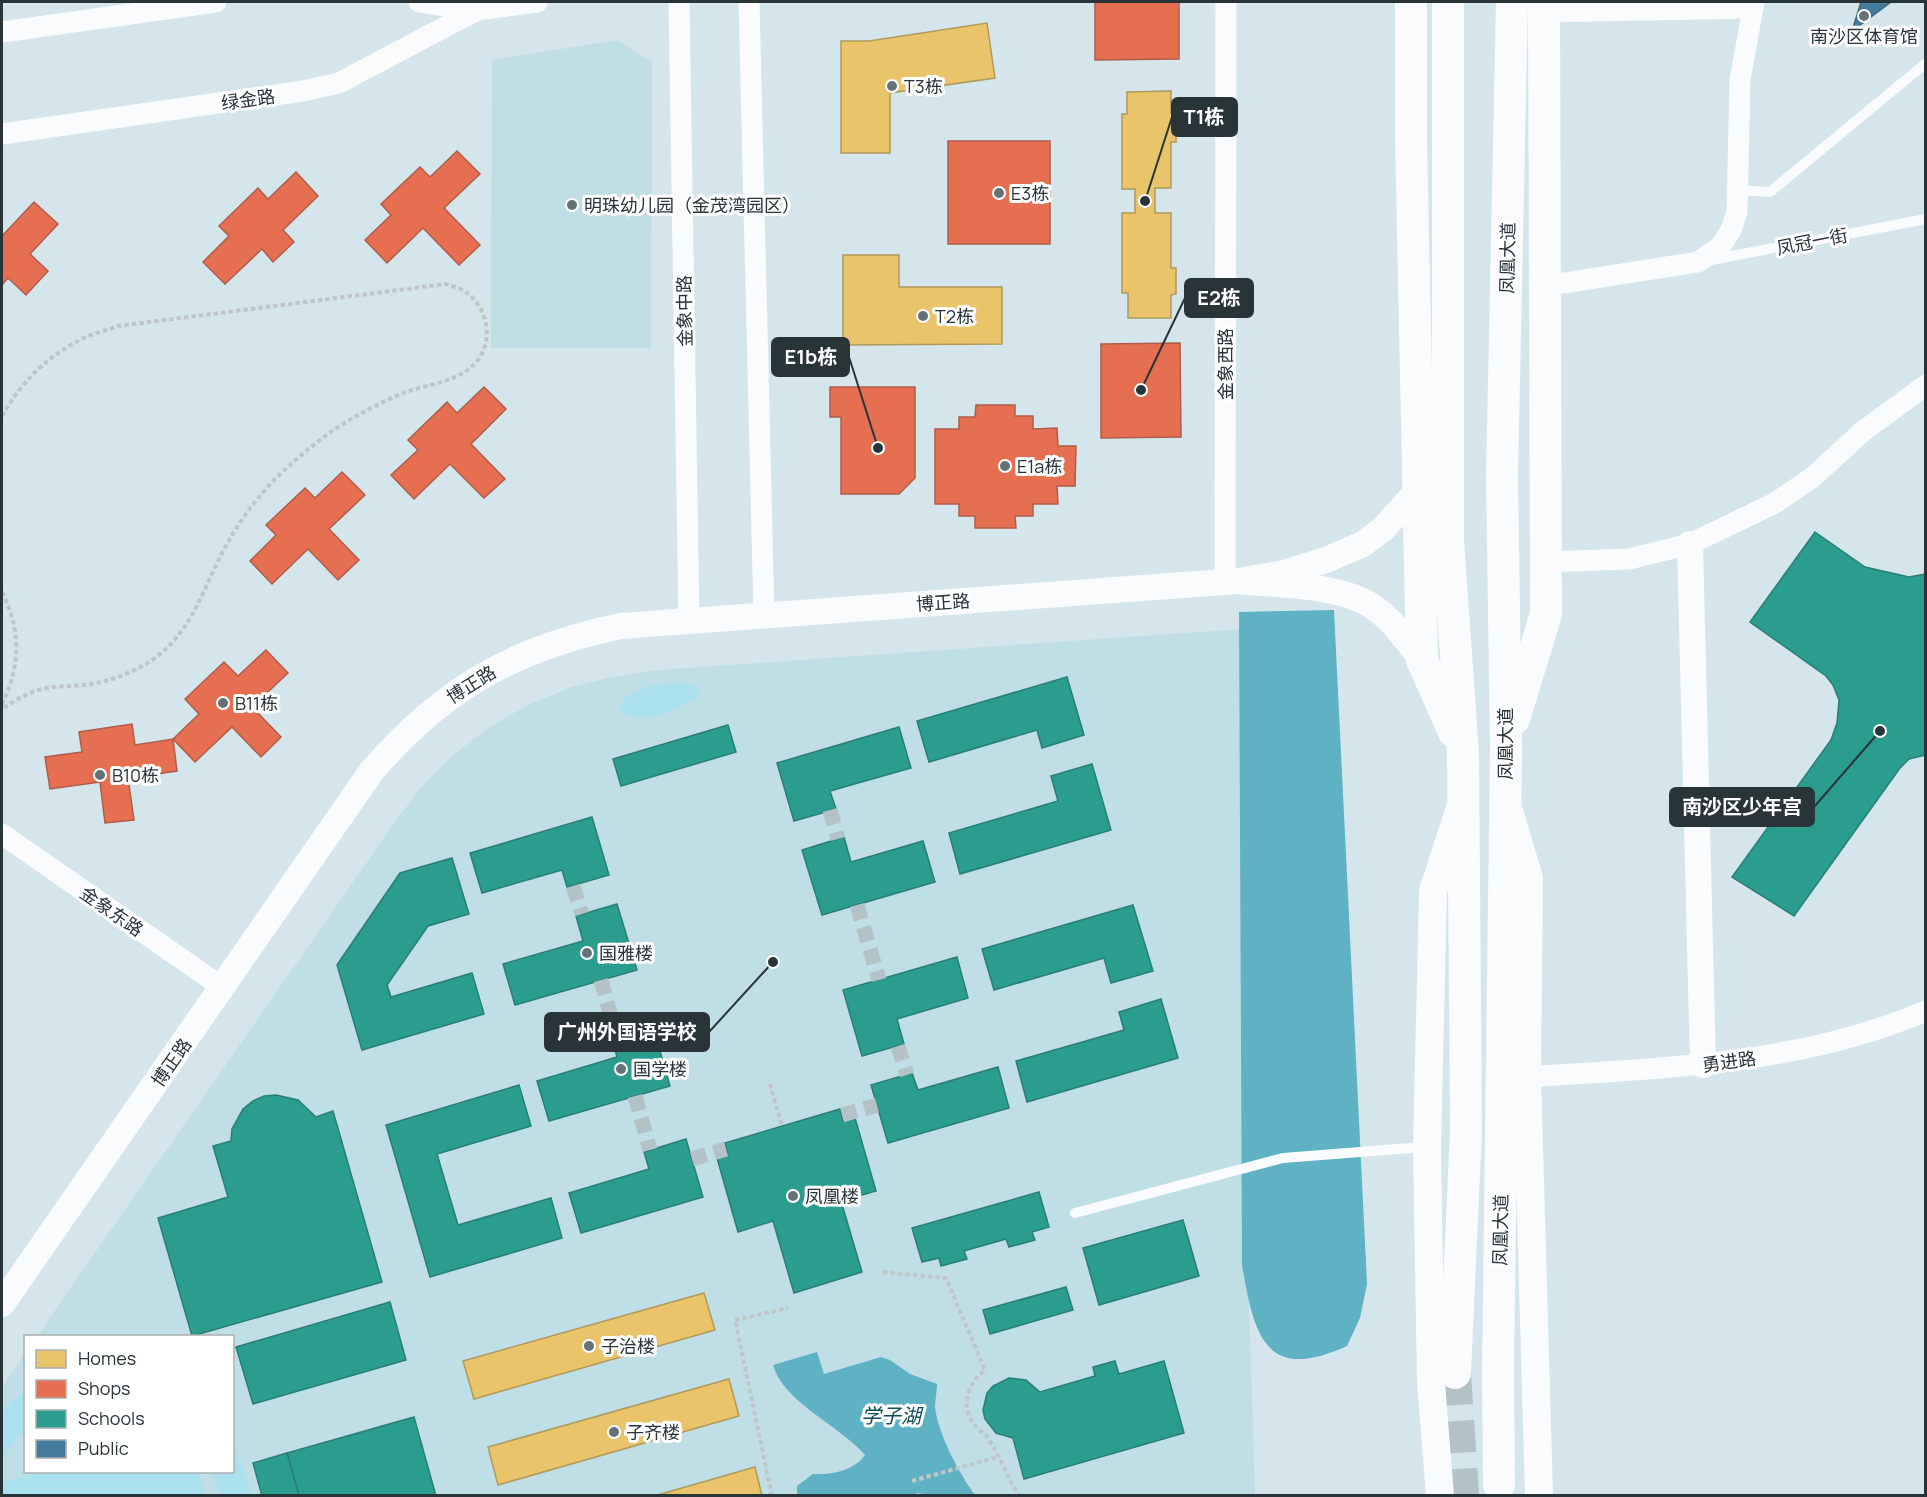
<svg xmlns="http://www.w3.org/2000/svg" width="1927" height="1497" font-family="Manrope,'Noto Sans SC',sans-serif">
	<rect width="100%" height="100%" fill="#d4e6eb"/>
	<g fill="#c0dee6">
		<polygon points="617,40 652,62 651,348 491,348 492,60"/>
		<polygon points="1242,629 1249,1301 1255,1495 2,1496 2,1388 25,1353 26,1472 232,1472 232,1336 37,1336 392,826 419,790 451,757 487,729 526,706 569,688 613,677 658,670"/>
	</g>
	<g fill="#abe1ee">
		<path d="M683,683L700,688L695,699L663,715L635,717L624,713L619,706C631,686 661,684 683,683Z"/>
		<polygon points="25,1390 25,1429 8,1450 2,1463 2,1410"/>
		<polygon points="233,1442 243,1468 251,1495 219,1495 212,1472 232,1472"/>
		<polygon points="40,1472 198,1472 205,1495 2,1495 2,1482"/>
	</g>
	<g fill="#5eb2c3">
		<path d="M1334,610L1367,1284L1360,1318L1347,1346C1264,1384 1254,1334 1242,1265L1239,612Z"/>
		<path d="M817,1352L824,1374L881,1357L890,1360L910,1374L937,1384C937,1391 935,1400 935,1408C939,1436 959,1473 975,1495H933L916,1493V1495H797V1486L813,1474C831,1475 854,1471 865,1455C838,1424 784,1403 773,1365Z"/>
	</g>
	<g fill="#e9c46a" stroke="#af995b" stroke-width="1.5">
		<polygon points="987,23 995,78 890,93 890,153 841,153 841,41 869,41"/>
		<polygon points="1171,91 1171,113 1176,113 1176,142 1171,142 1171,188 1155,188 1155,213 1171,213 1171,268 1176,268 1176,294 1171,295 1171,318 1128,318 1128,293 1122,293 1122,213 1135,213 1135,189 1122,189 1122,114 1127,114 1127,92"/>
		<polygon points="843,255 899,255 899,287 1002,287 1002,344 843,345"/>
		<polygon points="704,1293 715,1330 474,1399 463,1361"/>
		<polygon points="729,1379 739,1416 498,1485 488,1447"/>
		<polygon points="755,1467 762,1496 654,1496"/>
	</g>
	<g fill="#e76f51" stroke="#ae5d4a" stroke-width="1.5">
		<polygon points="1095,2 1179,2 1179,59 1095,60"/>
		<rect x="948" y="141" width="102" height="103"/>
		<polygon points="457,151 480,174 444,208 480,245 459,265 423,228 387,263 365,240 391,215 381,204 420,167 430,177"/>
		<polygon points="296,172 318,196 283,230 294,242 273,262 262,249 225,284 203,262 229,236 219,226 258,188 268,199"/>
		<polygon points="34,202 58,224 30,254 48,271 26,295 8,278 2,285 2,236"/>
		<polygon points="1180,343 1181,437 1101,438 1101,344"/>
		<polygon points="484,387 506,409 471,444 505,479 484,498 450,464 414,499 391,475 418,450 408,440 447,402 457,413"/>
		<polygon points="830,387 915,387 915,478 899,494 841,494 841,417 830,417"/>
		<polygon points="976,405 1015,405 1015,416 1033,416 1033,429 1057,428 1058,446 1076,446 1075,486 1057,486 1058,504 1033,504 1033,516 1015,516 1016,528 975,528 975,516 959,516 959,504 935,504 935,429 959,429 959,417 975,417"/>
		<polygon points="342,472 365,495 329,529 359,560 338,580 308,549 272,584 250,561 276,535 266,525 305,488 315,498"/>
		<polygon points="266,650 288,673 252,707 281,737 261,757 232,727 195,762 173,739 199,714 185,699 224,662 238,676"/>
		<polygon points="132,724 135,745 173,739 177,771 128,778 134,820 105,823 100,782 50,789 45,757 82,752 79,732"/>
	</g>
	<g fill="#2a9d8f" stroke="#297e75" stroke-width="1.5">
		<polygon points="1815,532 1865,567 1909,577 1926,574 1926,755 1909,759 1900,768 1794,916 1732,877 1831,740 1837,723 1839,700 1833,685 1826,676 1750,622"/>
		<polygon points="1067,677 1084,735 1042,748 1037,730 929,762 917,721"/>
		<polygon points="728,725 736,752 621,786 613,759"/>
		<polygon points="899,727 911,768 830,791 836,809 794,821 777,763"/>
		<polygon points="1092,764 1111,830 960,874 949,833 1058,801 1051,776"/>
		<polygon points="592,817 609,875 567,887 562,870 482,893 470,853"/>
		<polygon points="844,837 851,862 923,841 935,882 822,915 802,850"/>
		<polygon points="452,858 469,914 428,926 387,985 391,997 472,973 484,1014 362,1050 337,965 400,873"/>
		<polygon points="617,904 637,970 515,1005 503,964 583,941 576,916"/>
		<polygon points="1133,905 1153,971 1111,983 1104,958 994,990 982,949"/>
		<polygon points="957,957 968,998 897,1019 904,1044 862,1056 843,990"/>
		<polygon points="1161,999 1178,1058 1027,1102 1016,1061 1124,1030 1119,1012"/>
		<polygon points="651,1020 670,1086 549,1121 537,1081 617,1057 610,1032"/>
		<polygon points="998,1067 1009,1108 888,1143 871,1085 912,1073 918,1090"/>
		<polygon points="519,1085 531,1126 437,1154 458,1225 551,1198 562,1238 430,1277 386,1125"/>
		<polygon points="276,1095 298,1100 316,1117 333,1111 382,1282 192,1336 158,1218 228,1197 213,1146 231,1141 232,1129 243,1109 253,1101 264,1096"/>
		<polygon points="840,1109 843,1121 855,1118 876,1191 841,1201 862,1272 794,1293 773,1221 738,1232 717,1158 728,1155 725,1143"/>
		<polygon points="686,1139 703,1197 581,1233 569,1193 649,1169 644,1152"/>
		<polygon points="1039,1192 1049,1227 1032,1232 1035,1240 1009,1247 1006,1239 964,1251 967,1259 941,1266 939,1258 922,1262 912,1228"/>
		<polygon points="1183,1220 1199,1276 1099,1305 1083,1248"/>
		<polygon points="1066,1287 1073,1310 990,1334 983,1310"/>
		<polygon points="390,1302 406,1360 253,1404 236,1347"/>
		<polygon points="1115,1361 1119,1374 1164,1361 1184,1433 1024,1479 1013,1438 996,1433 985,1419 983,1410 987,1393 993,1386 1009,1378 1026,1380 1040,1392 1095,1376 1093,1367"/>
		<polygon points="414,1417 436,1496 299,1496 287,1453"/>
		<polygon points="287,1453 299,1496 262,1496 253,1463"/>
	</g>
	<polygon fill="#457b9d" stroke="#3c667f" stroke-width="1.5" points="1861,2 1891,2 1852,31"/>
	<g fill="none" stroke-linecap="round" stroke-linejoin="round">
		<g stroke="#b2c2c7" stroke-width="15" stroke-dasharray="15 8" stroke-linecap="butt">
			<polyline points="830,810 838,839"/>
			<polyline points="573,886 582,914"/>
			<polyline points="857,905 879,980"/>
			<polyline points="601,980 615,1031"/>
			<polyline points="898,1046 907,1075"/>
			<polyline points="635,1096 650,1150"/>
			<polyline points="842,1115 877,1105"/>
			<polyline points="692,1159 726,1149"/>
		</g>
		<polyline stroke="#b2c2c7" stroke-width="32" stroke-dasharray="32 16" stroke-linecap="butt" points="1455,1373 1463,1496"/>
		<g stroke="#c0c5c8" stroke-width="4" stroke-dasharray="4.5 3" stroke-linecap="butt">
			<path d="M2,416C21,383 44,359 78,341C90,334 105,331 118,326L446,284C451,286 458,287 463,290C487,305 495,339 477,361C461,382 427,384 403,393C389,399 375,406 362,413C335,427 311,446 289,466C265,487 242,516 227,544C204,585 194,629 155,658C138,670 116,679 97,683C79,687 60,685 42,689C27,693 14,701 2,709"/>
			<path d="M2,592C21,629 21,667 2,704"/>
			<polyline points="770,1084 782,1126"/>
			<path d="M883,1272L946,1278L985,1370C968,1383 960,1405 974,1424C977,1430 984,1432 987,1437C1000,1455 1007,1477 1019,1496"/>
			<polyline points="912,1481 998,1457"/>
			<polyline points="772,1496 735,1320 788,1308"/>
		</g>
		<g stroke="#f9fbfc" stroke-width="10">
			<polyline points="1739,190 1770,192 1926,63"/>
			<polyline points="1711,260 1926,219"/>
			<polyline points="1075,1213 1283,1158 1424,1147"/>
		</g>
		<g stroke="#f9fbfc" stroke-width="21">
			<polyline points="419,2 477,10 537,2"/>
			<polyline points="679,2 689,621"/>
			<polyline points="749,2 764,615"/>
			<polyline points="1544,12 1752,8"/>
			<polyline points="2,32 216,2"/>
			<polyline points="2,134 303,91 339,83 477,10"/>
			<polyline points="1545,286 1698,262 1720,247 1731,230 1737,212 1740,80 1754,2"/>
			<polyline points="1545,562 1629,559 1690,544 1775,503 1813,477 1862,432 1926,385"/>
			<polyline points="1225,582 1226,2"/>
			<polyline points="2,834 222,987"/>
			<path d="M1527,1077C1662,1068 1799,1065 1926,1011"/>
		</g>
		<g stroke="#f9fbfc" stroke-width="26">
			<path d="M1418,490L1384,528L1363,544L1326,560L1284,573L1238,581C1279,585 1341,584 1375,608C1394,622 1408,642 1422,660"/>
			<polyline points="1690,544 1703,1065"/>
			<path d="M2,1304L371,772C442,689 514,648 621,626L1238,581"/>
		</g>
		<g stroke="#f9fbfc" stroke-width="28">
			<polyline points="1510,814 1529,878 1527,1077 1539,1496"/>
			<polyline points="1440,1496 1431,1383 1427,1147 1433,891 1460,808"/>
		</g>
		<g stroke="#f9fbfc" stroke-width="32">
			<polyline points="1411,2 1411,140 1422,660 1454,732"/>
			<polyline points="1448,2 1448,541 1463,753 1466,1131 1455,1373"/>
			<polyline points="1514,719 1546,614 1544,2"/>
			<polyline points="1499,1485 1498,1372 1506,749 1502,475 1512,2"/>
		</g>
	</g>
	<g fill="#647277" stroke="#fff" stroke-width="2">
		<circle cx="1864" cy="16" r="6"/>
		<circle cx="892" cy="86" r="6"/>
		<circle cx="999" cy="193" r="6"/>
		<circle cx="572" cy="205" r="6"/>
		<circle cx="923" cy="316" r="6"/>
		<circle cx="1005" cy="466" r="6"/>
		<circle cx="223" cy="703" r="6"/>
		<circle cx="100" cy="775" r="6"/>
		<circle cx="587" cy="953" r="6"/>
		<circle cx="621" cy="1069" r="6"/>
		<circle cx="793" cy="1196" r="6"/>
		<circle cx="589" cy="1346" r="6"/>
		<circle cx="614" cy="1432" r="6"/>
	</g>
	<g text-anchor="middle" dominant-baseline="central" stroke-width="6" stroke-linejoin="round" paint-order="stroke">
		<g font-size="18" fill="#283438" stroke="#fff" text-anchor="start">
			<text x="1864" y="36" text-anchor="middle">南沙区体育馆</text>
			<text x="904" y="86">T3栋</text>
			<text x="1011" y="193">E3栋</text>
			<text x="584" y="205">明珠幼儿园（金茂湾园区）</text>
			<text x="935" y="316">T2栋</text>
			<text x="1017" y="466">E1a栋</text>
			<text x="235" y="703">B11栋</text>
			<text x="112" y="775">B10栋</text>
			<text x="599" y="953">国雅楼</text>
			<text x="633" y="1069">国学楼</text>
			<text x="805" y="1196">凤凰楼</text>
			<text x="601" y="1346">子治楼</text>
			<text x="626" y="1432">子齐楼</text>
		</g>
		<g font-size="18" fill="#283438" stroke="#fff">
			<text transform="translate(248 99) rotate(-8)">绿金路</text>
			<text transform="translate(1812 241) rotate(-11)">凤冠一街</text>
			<text transform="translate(1507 258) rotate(-89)">凤凰大道</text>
			<text transform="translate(684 311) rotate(-91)">金象中路</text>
			<text transform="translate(1225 364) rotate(-90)">金象西路</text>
			<text transform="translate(943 602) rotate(-4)">博正路</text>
			<text transform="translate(471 684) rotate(-32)">博正路</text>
			<text transform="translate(1505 744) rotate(-90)">凤凰大道</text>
			<text transform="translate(112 911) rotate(35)">金象东路</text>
			<text transform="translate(1729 1061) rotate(-8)">勇进路</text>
			<text transform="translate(171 1062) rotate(-55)">博正路</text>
			<text transform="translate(1500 1230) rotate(-89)">凤凰大道</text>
		</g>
		<g font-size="20" font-style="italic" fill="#0e4c59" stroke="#fff">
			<text x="891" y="1415">学子湖</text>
		</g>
	</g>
	<path fill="none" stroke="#283438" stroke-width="2" d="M1145 201L1172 117M1141 390L1185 298M878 448L849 357M1880 731L1814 807M773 962L709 1032"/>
	<g fill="#283438" stroke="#fff" stroke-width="2">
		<circle cx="1145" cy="201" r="6"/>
		<circle cx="1141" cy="390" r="6"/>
		<circle cx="878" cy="448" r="6"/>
		<circle cx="1880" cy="731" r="6"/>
		<circle cx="773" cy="962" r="6"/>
	</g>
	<g fill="#283438" stroke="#283438" stroke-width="2">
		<rect x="1172" y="98" width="65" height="38" rx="6"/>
		<rect x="1185" y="279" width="68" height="38" rx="6"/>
		<rect x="772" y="338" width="77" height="38" rx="6"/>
		<rect x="1670" y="788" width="144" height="38" rx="6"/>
		<rect x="545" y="1013" width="164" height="38" rx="6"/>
	</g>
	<g font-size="20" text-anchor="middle" font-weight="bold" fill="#fff">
		<text x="1204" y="124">T1栋</text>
		<text x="1219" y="305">E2栋</text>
		<text x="811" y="364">E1b栋</text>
		<text x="1742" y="814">南沙区少年宫</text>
		<text x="627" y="1039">广州外国语学校</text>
	</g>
	<rect width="1927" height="1497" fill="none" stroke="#283438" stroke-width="6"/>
	<rect x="24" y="1335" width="210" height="138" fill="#ffffff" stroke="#a9aeaf" stroke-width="1.5"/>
	<rect x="36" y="1350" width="30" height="18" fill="#e9c46a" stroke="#a9aeaf" stroke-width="1.5"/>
	<text x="78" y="1365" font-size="18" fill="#283438">Homes</text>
	<rect x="36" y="1380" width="30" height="18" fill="#e76f51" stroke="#a9aeaf" stroke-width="1.5"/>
	<text x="78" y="1395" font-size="18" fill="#283438">Shops</text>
	<rect x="36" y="1410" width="30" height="18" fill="#2a9d8f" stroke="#a9aeaf" stroke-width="1.5"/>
	<text x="78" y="1425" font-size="18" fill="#283438">Schools</text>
	<rect x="36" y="1440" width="30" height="18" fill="#457b9d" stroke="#a9aeaf" stroke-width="1.5"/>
	<text x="78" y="1455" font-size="18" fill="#283438">Public</text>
</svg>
